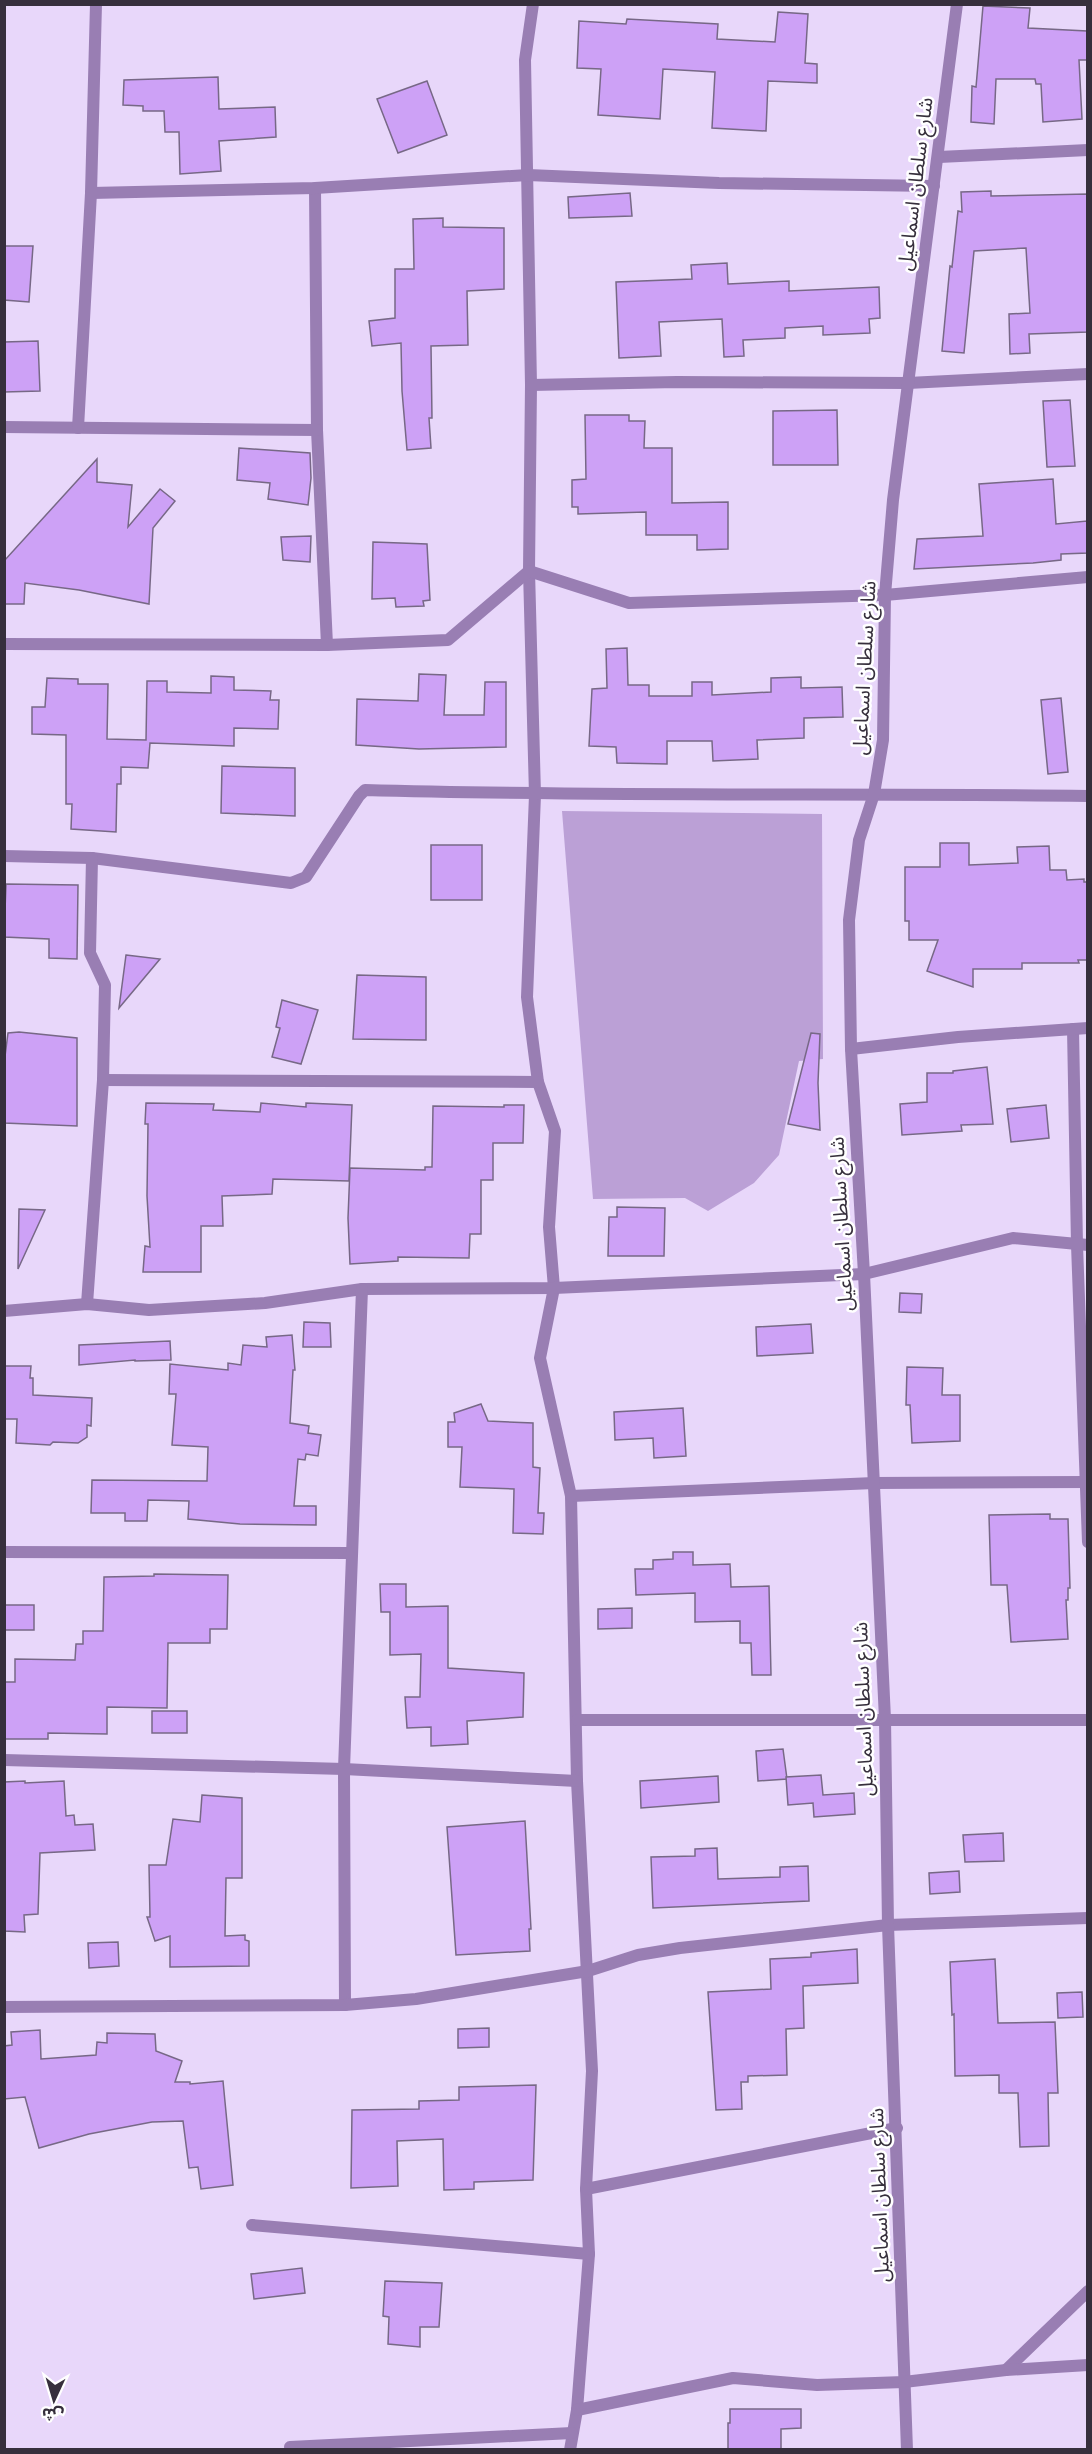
<svg xmlns="http://www.w3.org/2000/svg" width="1092" height="2454" font-family="'Space Grotesk','Noto Sans Arabic',sans-serif">
	<rect width="100%" height="100%" fill="#e8d7fa"/>
	<polygon fill="#bba0d6" points="562,811 822,814 823,1059 799,1061 779,1155 754,1183 708,1211 685,1198 593,1199"/>
	<g fill="#cda1f6" stroke="#776886" stroke-width="1.5">
		<polygon points="983,6 1030,8 1028,28 1087,31 1088,60 1079,60 1082,119 1043,122 1041,84 1036,84 1035,79 996,79 994,124 971,122 972,86 976,87"/>
		<polygon points="778,12 808,14 805,63 817,64 817,83 768,81 766,131 712,128 715,72 663,69 660,119 598,115 601,69 577,68 579,21 626,24 627,19 718,24 717,39 775,42"/>
		<polygon points="218,77 219,109 275,107 276,137 219,141 221,171 180,174 179,132 165,132 164,111 143,111 143,106 123,105 124,80"/>
		<polygon points="427,81 447,135 398,153 377,99"/>
		<polygon points="991,191 991,196 1088,194 1088,332 1029,334 1030,353 1010,354 1009,314 1030,313 1026,248 974,251 964,353 942,351 950,266 952,267 958,211 962,212 961,192"/>
		<polygon points="630,193 632,216 569,218 568,197"/>
		<polygon points="443,218 443,227 504,228 504,289 467,291 468,345 431,346 432,418 429,418 431,448 407,450 402,391 401,343 372,346 369,321 395,318 395,269 414,269 413,219"/>
		<polygon points="4,246 33,246 29,302 4,300"/>
		<polygon points="727,263 728,284 789,281 789,291 879,287 880,318 869,319 870,333 823,335 823,326 785,328 785,338 743,340 744,356 724,357 722,319 659,322 661,356 619,358 616,282 692,279 691,265"/>
		<polygon points="38,341 40,391 4,392 4,342"/>
		<polygon points="1070,400 1075,466 1047,467 1043,401"/>
		<polygon points="837,410 838,465 773,465 773,411"/>
		<polygon points="585,415 629,415 629,421 645,421 644,448 672,448 672,503 728,502 728,549 697,550 697,535 646,535 646,512 578,514 578,507 572,507 572,480 586,479"/>
		<polygon points="239,448 310,453 311,478 308,505 268,499 270,483 237,480"/>
		<polygon points="97,459 97,482 132,485 128,527 160,489 175,501 153,528 149,604 79,590 25,583 24,604 4,604 4,561"/>
		<polygon points="1053,479 1056,524 1087,521 1088,553 1061,554 1061,560 1033,563 914,569 917,539 983,536 979,484"/>
		<polygon points="311,536 310,562 283,560 281,537"/>
		<polygon points="373,542 427,544 430,600 423,601 424,606 396,607 395,598 372,599"/>
		<polygon points="627,648 628,685 649,685 649,696 692,696 692,682 712,682 712,695 771,692 771,678 801,677 801,688 842,687 843,717 804,718 804,738 757,740 758,759 713,761 712,741 667,741 667,764 617,763 616,747 589,746 592,689 607,688 606,649"/>
		<polygon points="419,674 446,675 444,715 484,715 485,682 506,682 506,747 419,749 356,745 357,699 418,701"/>
		<polygon points="211,676 234,677 234,690 271,691 270,700 279,700 278,729 234,728 234,746 150,743 148,768 121,767 121,784 117,784 116,832 71,829 72,804 66,804 66,735 32,734 32,707 45,707 47,678 78,679 78,684 108,684 107,739 146,740 147,681 167,681 167,692 211,693"/>
		<polygon points="1061,698 1068,772 1048,774 1041,700"/>
		<polygon points="222,766 295,768 295,816 221,813"/>
		<polygon points="940,843 969,843 969,865 1018,863 1017,847 1049,846 1050,870 1066,870 1067,880 1084,879 1084,882 1088,882 1088,960 1078,960 1079,963 1022,963 1022,969 973,969 973,987 927,971 938,940 909,940 909,921 905,921 905,867 940,867"/>
		<rect x="431" y="845" width="51" height="55"/>
		<polygon points="6,884 78,885 77,959 49,958 49,939 4,937"/>
		<polygon points="126,955 160,959 119,1008"/>
		<polygon points="357,975 426,977 426,1040 353,1039"/>
		<polygon points="282,1000 318,1010 301,1064 272,1057 280,1028 276,1027"/>
		<polygon points="19,1032 77,1038 77,1126 4,1123 4,1064 8,1033"/>
		<polygon points="811,1033 820,1034 818,1083 820,1130 788,1124"/>
		<polygon points="987,1067 993,1124 961,1125 962,1131 902,1135 900,1104 927,1102 927,1073 953,1073 953,1071"/>
		<polygon points="146,1103 214,1104 213,1110 260,1112 261,1103 306,1107 306,1103 352,1105 349,1181 273,1179 272,1194 222,1196 223,1226 201,1226 201,1272 143,1272 145,1246 150,1247 147,1196 148,1124 145,1124"/>
		<polygon points="504,1105 524,1105 523,1143 493,1143 493,1180 481,1180 481,1234 470,1234 469,1258 398,1257 398,1261 350,1264 348,1218 350,1168 425,1170 425,1167 432,1167 433,1106 504,1107"/>
		<polygon points="1046,1105 1049,1138 1011,1142 1007,1109"/>
		<polygon points="617,1207 665,1208 664,1256 608,1256 609,1217 617,1217"/>
		<polygon points="19,1209 45,1210 18,1269"/>
		<polygon points="900,1293 922,1294 921,1313 899,1312"/>
		<polygon points="304,1322 330,1323 331,1347 303,1347"/>
		<polygon points="811,1324 813,1353 757,1356 756,1327"/>
		<polygon points="292,1335 295,1370 293,1370 290,1423 309,1426 308,1433 321,1435 318,1456 306,1454 305,1460 298,1459 294,1506 316,1506 316,1525 240,1524 188,1519 189,1501 148,1500 147,1521 125,1521 125,1513 91,1513 92,1480 207,1481 208,1447 172,1445 176,1394 169,1394 170,1364 228,1370 228,1363 241,1365 243,1345 267,1347 266,1337"/>
		<polygon points="170,1341 171,1360 135,1361 135,1360 79,1365 79,1345"/>
		<polygon points="4,1366 31,1366 30,1378 33,1378 33,1395 92,1398 91,1426 87,1425 87,1437 78,1443 53,1442 50,1445 16,1443 17,1419 4,1419"/>
		<polygon points="907,1367 943,1368 942,1395 960,1395 960,1441 912,1443 910,1405 906,1405"/>
		<polygon points="481,1404 488,1421 533,1423 533,1467 540,1468 538,1513 544,1513 543,1534 513,1533 514,1489 460,1487 462,1447 448,1447 448,1422 455,1422 454,1413"/>
		<polygon points="683,1408 686,1456 654,1458 653,1438 615,1440 614,1412"/>
		<polygon points="1050,1514 1050,1519 1068,1519 1070,1588 1068,1588 1068,1600 1066,1600 1068,1639 1011,1642 1007,1585 991,1585 989,1515"/>
		<polygon points="673,1552 693,1552 693,1565 730,1564 731,1587 769,1586 771,1675 752,1675 751,1643 740,1643 740,1621 695,1622 695,1593 636,1595 635,1569 653,1569 653,1560 673,1559"/>
		<polygon points="154,1574 228,1575 227,1629 210,1629 210,1643 168,1643 167,1708 107,1707 107,1734 48,1733 48,1739 4,1739 4,1682 15,1682 15,1659 75,1660 76,1644 83,1644 83,1631 103,1631 104,1577 154,1576"/>
		<polygon points="380,1584 406,1584 406,1607 448,1606 448,1668 524,1673 523,1717 467,1721 468,1744 431,1746 431,1727 407,1728 405,1697 420,1697 421,1654 390,1655 390,1612 381,1612"/>
		<rect x="4" y="1605" width="30" height="25"/>
		<polygon points="632,1608 632,1628 598,1629 598,1609"/>
		<rect x="152" y="1711" width="35" height="22"/>
		<polygon points="783,1749 787,1779 758,1781 756,1751"/>
		<polygon points="821,1775 823,1795 854,1793 855,1814 814,1817 813,1803 788,1805 786,1777"/>
		<polygon points="718,1776 719,1802 641,1808 640,1781"/>
		<polygon points="25,1781 25,1783 64,1781 66,1816 74,1815 75,1825 93,1824 95,1850 40,1853 38,1914 24,1915 25,1932 4,1931 4,1782"/>
		<polygon points="202,1795 242,1798 242,1878 226,1878 225,1936 245,1935 245,1940 249,1941 249,1966 170,1967 170,1936 155,1941 147,1917 150,1917 149,1865 166,1865 173,1819 200,1822"/>
		<polygon points="525,1821 531,1929 529,1929 530,1951 456,1955 447,1827"/>
		<polygon points="1003,1833 1004,1861 965,1862 963,1835"/>
		<polygon points="717,1848 718,1879 780,1877 780,1867 808,1866 809,1901 653,1908 651,1857 695,1856 695,1849"/>
		<polygon points="959,1871 960,1892 930,1894 929,1873"/>
		<polygon points="118,1942 119,1966 89,1968 88,1943"/>
		<polygon points="857,1949 858,1983 803,1986 804,2028 786,2029 787,2075 748,2076 748,2082 741,2082 742,2109 716,2110 708,1992 771,1989 770,1959 811,1957 811,1953"/>
		<polygon points="995,1959 998,2023 1055,2022 1058,2093 1048,2093 1049,2146 1020,2147 1018,2093 999,2093 999,2075 955,2076 954,2014 952,2015 950,1962"/>
		<polygon points="1082,1992 1083,2017 1058,2018 1057,1993"/>
		<polygon points="489,2028 489,2047 458,2048 458,2029"/>
		<polygon points="40,2030 41,2059 96,2055 97,2042 107,2043 107,2033 155,2034 156,2051 182,2061 175,2082 190,2082 190,2084 223,2081 233,2185 201,2189 198,2167 189,2168 183,2121 152,2122 89,2134 39,2148 25,2097 4,2099 4,2046 12,2045 11,2032"/>
		<polygon points="536,2085 533,2180 474,2182 474,2189 444,2190 443,2139 397,2141 398,2186 351,2188 352,2110 419,2109 419,2101 459,2100 459,2087"/>
		<polygon points="302,2268 305,2293 254,2299 251,2274"/>
		<polygon points="385,2281 442,2283 439,2327 420,2327 420,2347 388,2344 389,2317 383,2316"/>
		<polygon points="730,2409 801,2409 801,2428 781,2429 781,2450 728,2450 728,2423 730,2423"/>
	</g>
	<g fill="none" stroke-linecap="round" stroke-linejoin="round">
		<g stroke="#997eb3" stroke-width="12">
			<polyline points="533,4 525,60 531,385 529,571 535,795 527,997 538,1082 555,1131 549,1227 554,1288 540,1358 571,1496 577,1781 592,2071 586,2189 589,2254 577,2410 570,2450"/>
			<polyline points="939,157 1088,150"/>
			<polyline points="315,188 317,430 327,645"/>
			<polyline points="91,193 315,188 528,175 719,183 934,186"/>
			<polyline points="531,385 677,382 908,383 1088,374"/>
			<polyline points="4,427 317,430"/>
			<polyline points="78,428 91,193 96,4"/>
			<polyline points="4,644 327,645 448,640 529,571 629,603 885,595 1088,577"/>
			<path d="M4,856L92,858L291,883L306,877L359,796L365,790C606,797 847,793 1088,796"/>
			<polyline points="1073,1029 1077,1245 1088,1542"/>
			<polyline points="851,1049 958,1037 1088,1028"/>
			<polyline points="103,1080 538,1082"/>
			<polyline points="87,1304 103,1080 105,985 90,953 92,858"/>
			<polyline points="4,1311 87,1304 149,1310 265,1303 362,1289 554,1288 864,1274 1013,1238 1088,1245"/>
			<polyline points="571,1496 874,1483 1088,1482"/>
			<polyline points="4,1552 352,1553"/>
			<polyline points="577,1720 1088,1720"/>
			<polyline points="4,1760 344,1769 577,1781"/>
			<polyline points="345,2005 344,1769 362,1289"/>
			<polyline points="4,2007 345,2005 416,1999 588,1971 638,1955 680,1948 888,1925 1088,1918"/>
			<polyline points="586,2189 897,2128"/>
			<polyline points="252,2225 589,2254"/>
			<polyline points="1006,2370 1088,2291"/>
			<polyline points="577,2410 733,2378 817,2385 904,2382 1006,2370 1088,2365"/>
			<polyline points="290,2447 572,2433"/>
		</g>
		<polyline stroke="#997eb3" stroke-width="12" points="907,2450 888,1925 885,1719 864,1274 851,1049 849,920 859,840 874,794 883,740 885,595 893,500 957,4"/>
	</g>
	<g text-anchor="middle" dominant-baseline="central" stroke-width="5" stroke-linejoin="round" paint-order="stroke">
		<g font-size="20" fill="#362f3c" stroke="#fff">
			<text transform="translate(915 184) rotate(-83)">شارع سلطان اسماعيل</text>
			<text transform="translate(864 668) rotate(-87)">شارع سلطان اسماعيل</text>
			<text transform="translate(841 1224) rotate(-93)">شارع سلطان اسماعيل</text>
			<text transform="translate(863 1709) rotate(-92)">شارع سلطان اسماعيل</text>
			<text transform="translate(879 2195) rotate(-92)">شارع سلطان اسماعيل</text>
		</g>
	</g>
	<rect width="1092" height="2454" fill="none" stroke="#362f3c" stroke-width="12"/>
	<g transform="translate(54 2400) rotate(184)" stroke="#ffffff" stroke-width="4.5" paint-order="stroke">
	<path d="M0-4.5L10 22L0 15L-10 22Z" fill="#362f3c"/>
	<text y="-9" font-size="16" font-weight="bold" text-anchor="middle" fill="#362f3c">ش</text>
	</g>
</svg>
